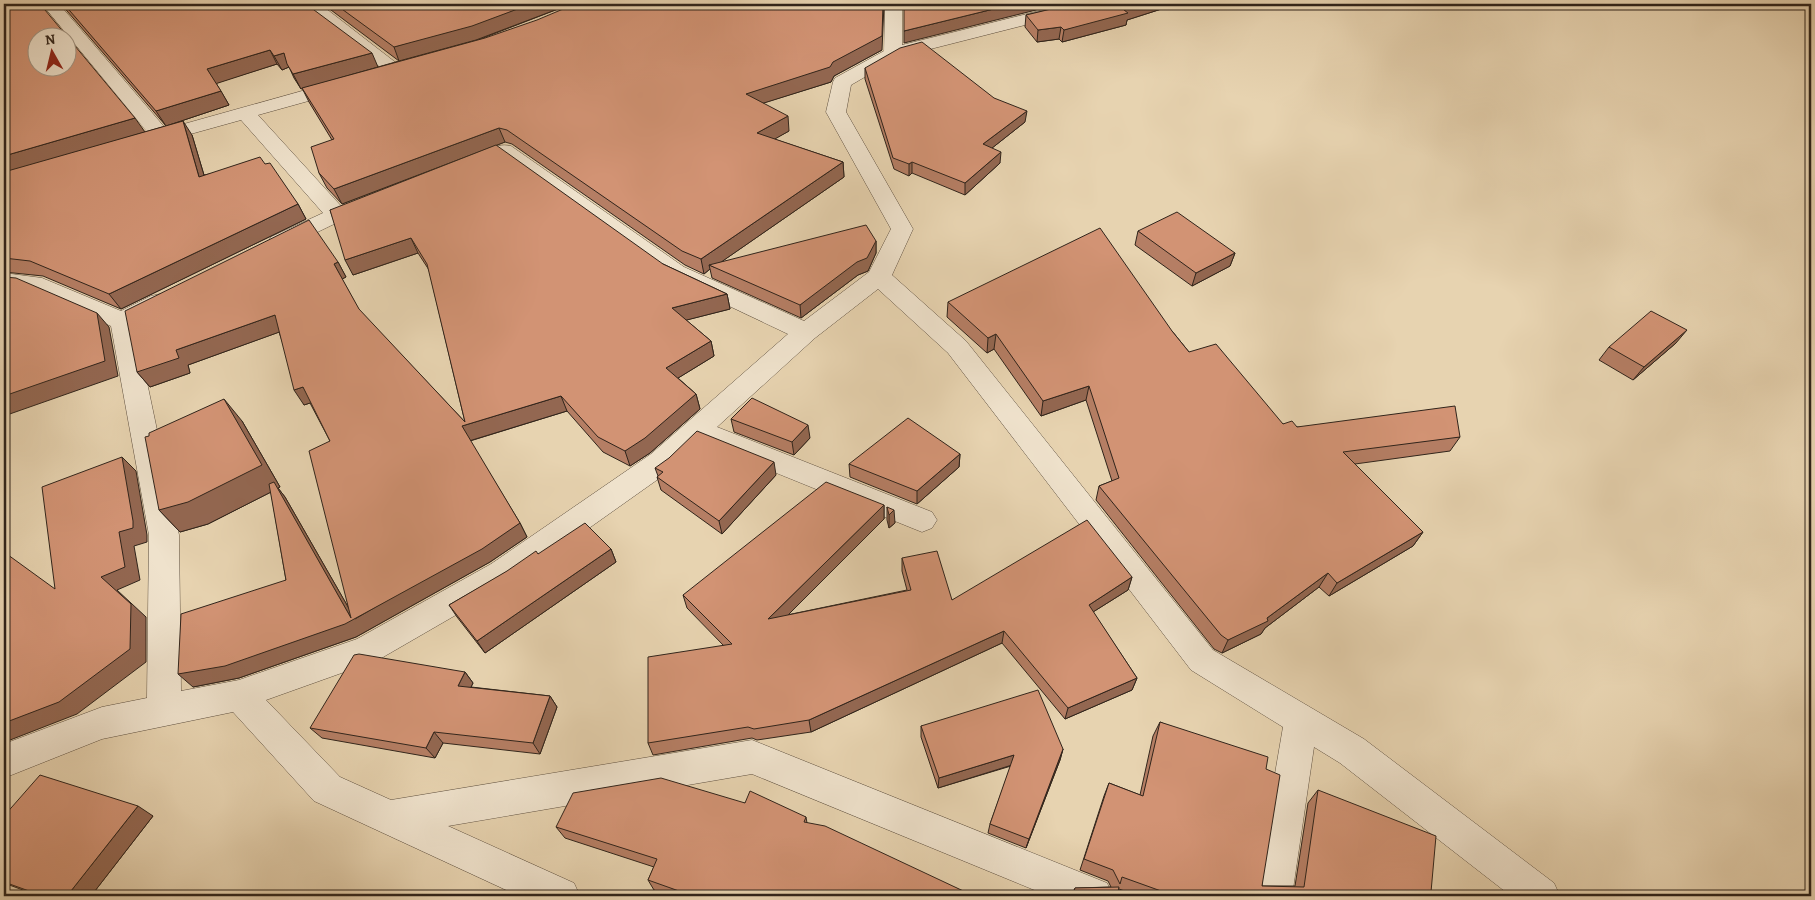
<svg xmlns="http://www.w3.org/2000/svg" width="1815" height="900" font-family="Alegreya,serif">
	<rect width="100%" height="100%" fill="#e7d3b0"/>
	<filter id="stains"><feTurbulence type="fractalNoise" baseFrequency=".004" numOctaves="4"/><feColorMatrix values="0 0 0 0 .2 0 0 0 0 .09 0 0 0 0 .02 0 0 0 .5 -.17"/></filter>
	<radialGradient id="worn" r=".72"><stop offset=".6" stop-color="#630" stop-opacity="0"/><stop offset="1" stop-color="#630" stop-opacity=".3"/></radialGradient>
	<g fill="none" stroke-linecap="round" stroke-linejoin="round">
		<defs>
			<g id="street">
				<polygon points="42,4 59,4 166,129 334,82 341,80 348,82 351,86 348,90 258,115 341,206 366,197 374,199 377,204 374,209 332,225 287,247 279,249 271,247 268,242 271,237 323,213 241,120 151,145 144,143 141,139 144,135 148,133"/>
				<polygon points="301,4 320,4 404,69 402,73 395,75 388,73 303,8"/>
				<path d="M885,4H902V45L1067,4H1094L1092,8L899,57L851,85L846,112L913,229L892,275L966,341L1213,650L1364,739L1554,883L1560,896H1511L1340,763L1314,747L1292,896H1254L1283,727L1191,670L948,353L878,289L815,338L717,427L932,512L937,520L932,528L922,532L912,528L700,442L671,470L513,582L378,660L266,700L340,777L391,800L752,740L1107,883L1113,896H1049L752,774L448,826L574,883L580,896H519L314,801L233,712L102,739L4,778V744L102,707L147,698L149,535L111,326L30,291L4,289V273L42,278L121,311L151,296L160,294L169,296L172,302L169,308L135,325L179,535L181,691L239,680L357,639L491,564L651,454L788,334L668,277L502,158L476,168L469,170L462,168L459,164L462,160C476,154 495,142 511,146L684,267L804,321L869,272L891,229L826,112L833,82L835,78L884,51Z"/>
			</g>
		</defs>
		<use href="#street" stroke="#5e5040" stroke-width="1"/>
		<use href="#street" fill="#efe2cc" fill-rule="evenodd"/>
	</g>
	<g fill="#b57e64" stroke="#30241b">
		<polygon points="4,4 145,132 166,126 61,4 306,4 378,67 399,61 323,4 571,4 478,40 882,50 834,76 831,82 763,103 789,131 774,139 843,162 844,177 721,262 876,241 876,253 868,271 858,275 801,318 712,278 710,269 704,274 685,265 512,144 505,142 342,204 327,188 319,173 332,140 309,102 302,88 301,89 294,78 289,67 282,70 277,64 216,83 229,105 172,124 192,135 204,175 265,164 298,204 306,219 121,309 43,276 4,272"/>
		<polygon points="1072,4 1177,4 1127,20 1126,25 1062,42 1059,39 1037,42 1025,27 1026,15"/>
		<polygon points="865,68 1025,122 992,148 1000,163 965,195 912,173 909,176 894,169 865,79"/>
		<polygon points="330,210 663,264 727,294 730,309 686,320 711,341 714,356 678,378 696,394 700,409 650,453 630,466 603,452 567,411 470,441 520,523 527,537 490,562 356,637 239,678 193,687 286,580 271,492 208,524 180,532 159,510 242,421 280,487 278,488 285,497 348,607 330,441 310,403 304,405 279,332 188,365 190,373 150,387 137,372 338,262 346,277 342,279 359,310 465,422 429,270 418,253 353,275"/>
		<polygon points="1138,231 1235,253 1230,266 1192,286 1135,245"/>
		<polygon points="948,302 1172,331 1189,352 1283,424 1297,427 1460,437 1450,451 1355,464 1423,532 1413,546 1329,596 1319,587 1265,628 1261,634 1222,653 1214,649 1096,500 1099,486 1112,481 1086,400 1041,416 994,349 987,353 947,317"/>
		<polygon points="1676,343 1633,380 1599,360 1609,347"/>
		<polygon points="731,419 810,438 794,455 734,432"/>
		<polygon points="960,454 959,467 917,504 850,477 849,464"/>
		<polygon points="655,468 776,475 722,534 661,490 657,477 658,476"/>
		<polygon points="884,505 884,519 787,615 907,590 902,571 902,558 952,600 1132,577 1128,590 1093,612 1137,678 1132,690 1065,719 1002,643 811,732 757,740 752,738 653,755 648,743 724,646 687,608 683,595"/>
		<polygon points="887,507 895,523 889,528 887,520"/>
		<polygon points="611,549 616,562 485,653 457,617 449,605 538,554"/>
		<polygon points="465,672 473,683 471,687 550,696 557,707 540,754 443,743 435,758 322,738 310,728"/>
		<polygon points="1160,722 1266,769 1262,886 1295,886 1308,803 1318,790 1431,892 1442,896 1138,896 1119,889 1117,896 1071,896 1075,888 1111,887 1108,881 1080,870 1104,796 1109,783 1140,795 1153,736"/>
		<polygon points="921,726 1063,749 1060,760 1026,848 988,833 990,824 1011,766 938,788 921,737"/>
		<polygon points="745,803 806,817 807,823 974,896 671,896 654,890 648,880 654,867 565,838 556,827"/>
		<polygon points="4,816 153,816 91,896 39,896 4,883"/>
	</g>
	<g fill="#936751" stroke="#30241b">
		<polygon points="531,4 571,4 476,40 399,61 394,47"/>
		<polygon points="883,4 884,4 882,50 834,76 831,82 748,108 746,94 833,62"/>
		<polygon points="1014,4 1060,4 904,43 904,31"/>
		<polygon points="1143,4 1177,4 1127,20 1126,25 1062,42 1064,30"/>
		<polygon points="1061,27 1059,39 1037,42 1038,30"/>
		<polygon points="270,50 277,64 215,84 207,69"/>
		<polygon points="284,53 289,67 282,70 274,56"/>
		<polygon points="372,53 378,67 301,89 293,74"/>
		<polygon points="221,91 229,105 166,126 156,111"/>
		<polygon points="1027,111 1025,122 982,156 983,144"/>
		<polygon points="788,116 789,131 759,148 757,133"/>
		<polygon points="135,118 145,132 4,174 4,156"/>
		<polygon points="183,121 192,135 209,192 199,177"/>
		<polygon points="499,128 505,142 342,204 334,189"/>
		<polygon points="1001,152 1000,163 965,195 965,183"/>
		<polygon points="843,162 844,177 714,267 709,265 710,269 704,274 701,259"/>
		<polygon points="912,162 912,173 909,176 909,164"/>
		<polygon points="298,204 306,219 121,309 109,294"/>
		<polygon points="411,238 418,253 353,275 345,260"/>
		<polygon points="876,241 876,253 868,271 858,275 801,318 800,305"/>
		<polygon points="1235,253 1230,266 1192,286 1196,273"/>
		<polygon points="338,262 346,277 342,279 334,264"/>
		<polygon points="727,294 730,309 675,323 672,308"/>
		<polygon points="97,313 109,327 118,376 4,416 4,396"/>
		<polygon points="275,315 285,330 188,365 190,373 150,387 137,372 176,350"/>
		<polygon points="1687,330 1676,343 1633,380 1644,367"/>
		<polygon points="996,334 994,349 987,353 988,338"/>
		<polygon points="711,341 714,356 670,383 666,368"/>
		<polygon points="1089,386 1086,400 1041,416 1043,401"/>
		<polygon points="303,387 313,402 304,405 294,390"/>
		<polygon points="696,394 700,409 650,453 630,466 625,451"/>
		<polygon points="561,396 567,411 469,441 462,426"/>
		<polygon points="224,399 242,421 280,487 278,488 285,497 355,619 520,523 527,537 490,562 356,637 239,678 193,687 178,674 351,618 277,489 208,524 180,532 159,510"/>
		<polygon points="808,425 810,438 794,455 792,442"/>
		<polygon points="960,454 959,467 917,504 917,491"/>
		<polygon points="122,457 136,471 147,535 147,542 134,546 140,580 117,590 146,617 146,662 77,714 5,742 4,741 4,723 101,577"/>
		<polygon points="774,462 776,475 722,534 719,521"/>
		<polygon points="4,489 5,503 4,503"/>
		<polygon points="884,505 884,519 771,632 768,619"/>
		<polygon points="894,510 895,523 889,528 889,515"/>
		<polygon points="1423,532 1413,546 1329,596 1337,583"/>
		<polygon points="611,549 616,562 485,653 477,641"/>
		<polygon points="1328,573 1319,587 1265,628 1261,634 1222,653 1228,640 1267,618"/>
		<polygon points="1132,577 1128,590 1085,617 1089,605"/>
		<polygon points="1004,631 1002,643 811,732 809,720"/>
		<polygon points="465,672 473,683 466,697 458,686"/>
		<polygon points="1137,678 1132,690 1065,719 1068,708"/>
		<polygon points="550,696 557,707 540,754 533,743"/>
		<polygon points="434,732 443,743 435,758 426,748"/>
		<polygon points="1063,749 1060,760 1026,848 1029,839"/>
		<polygon points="1014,755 1012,765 938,788 939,778"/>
		<polygon points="138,806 153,816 91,896 67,896"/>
	</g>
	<g fill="#d29374" stroke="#30241b" fill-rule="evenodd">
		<path d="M4,4H40L135,118L4,156ZM38,38H68V68H38Z"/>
		<polygon points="64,4 306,4 372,53 293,74 287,64 284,53 274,56 270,50 207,69 221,91 156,111"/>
		<polygon points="335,4 531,4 472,26 394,47"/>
		<polygon points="575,4 883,4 882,36 833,62 830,67 746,94 788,116 757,133 843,162 701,259 682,251 507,130 499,128 334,189 319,173 311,147 334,139 302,88 485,38 537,20"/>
		<polygon points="904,4 1014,4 904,31"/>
		<polygon points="1072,4 1143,4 1124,10 1128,13 1064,30 1061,27 1038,30 1026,15"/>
		<polygon points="922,42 994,98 1027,111 983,144 1001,152 965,183 912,162 909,164 893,158 865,68 900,48"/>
		<polygon points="183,121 199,177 260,157 265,164 270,163 298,204 109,294 30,261 4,258 4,172"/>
		<polygon points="496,145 663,264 727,294 672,308 711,341 666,368 696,394 645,438 625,451 598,437 561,396 462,426 520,523 482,549 345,624 225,666 178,674 181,614 286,580 269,484 274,482 351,618 309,451 330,441 303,387 294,390 275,315 176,350 179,358 137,372 125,311 309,220 338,262 334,264 359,309 465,422 427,264 411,238 345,260 330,210"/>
		<polygon points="1177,212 1235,253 1196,273 1138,231"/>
		<polygon points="866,225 876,241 867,258 857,262 800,305 709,265"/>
		<polygon points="1100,228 1172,331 1189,352 1216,344 1283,424 1292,421 1297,427 1455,406 1460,437 1343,452 1423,532 1337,583 1328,573 1267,618 1268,621 1228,640 1221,635 1099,486 1119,478 1089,386 1043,401 996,334 988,338 948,302"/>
		<polygon points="4,277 16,278 97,313 105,361 4,396"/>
		<polygon points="1651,311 1687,330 1644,367 1609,347"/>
		<polygon points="752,398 808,425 792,442 731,419"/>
		<polygon points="224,399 262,465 188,502 159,510 145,437 149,436 149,433"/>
		<polygon points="908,418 960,454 917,491 849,464"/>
		<polygon points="697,431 774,462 719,521 657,477 663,472 655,468 669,458"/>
		<polygon points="122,457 133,521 133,528 119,532 125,567 101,577 131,604 130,649 59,702 4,723 4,552 55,589 42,487"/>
		<polygon points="826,482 884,505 768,619 911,590 902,558 937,551 952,600 1087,520 1132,577 1089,605 1137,678 1068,708 1004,631 809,720 754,729 748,727 648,743 648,657 732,644 683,595"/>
		<polygon points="887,507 894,510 889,515"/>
		<polygon points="585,523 611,549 477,641 449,605 507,571 536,551 538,554"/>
		<polygon points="359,654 465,672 458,686 550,696 533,743 434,732 426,748 310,728 354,655"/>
		<polygon points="1038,690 1063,749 1029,839 990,824 1014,755 939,778 921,726"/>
		<polygon points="1160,722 1268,757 1266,769 1280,775 1262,886 1304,887 1318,790 1436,836 1431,892 1442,896 1175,896 1122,877 1120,884 1113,870 1084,859 1109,783 1143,796"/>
		<polygon points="40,775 138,806 67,896 43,896 4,882 4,816"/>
		<polygon points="661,778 745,803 750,791 806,817 804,822 825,826 974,896 693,896 648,880 657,859 556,827 573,793"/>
		<polygon points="1119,887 1117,896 1072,896 1075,888"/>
	</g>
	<rect width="1815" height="900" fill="none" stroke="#e7d3b0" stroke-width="20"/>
	<rect x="5" y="5" width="1805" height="890" fill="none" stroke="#30241b" stroke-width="2.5"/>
	<rect x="10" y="10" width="1795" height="880" fill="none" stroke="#30241b"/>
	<g transform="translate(52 52) rotate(352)"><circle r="24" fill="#efe2cc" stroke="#a39685"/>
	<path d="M0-4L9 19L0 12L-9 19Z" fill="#8f2418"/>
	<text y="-8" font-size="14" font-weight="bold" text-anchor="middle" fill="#30241b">N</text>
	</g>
	<rect width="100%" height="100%" filter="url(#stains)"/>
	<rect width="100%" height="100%" fill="url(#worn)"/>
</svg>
